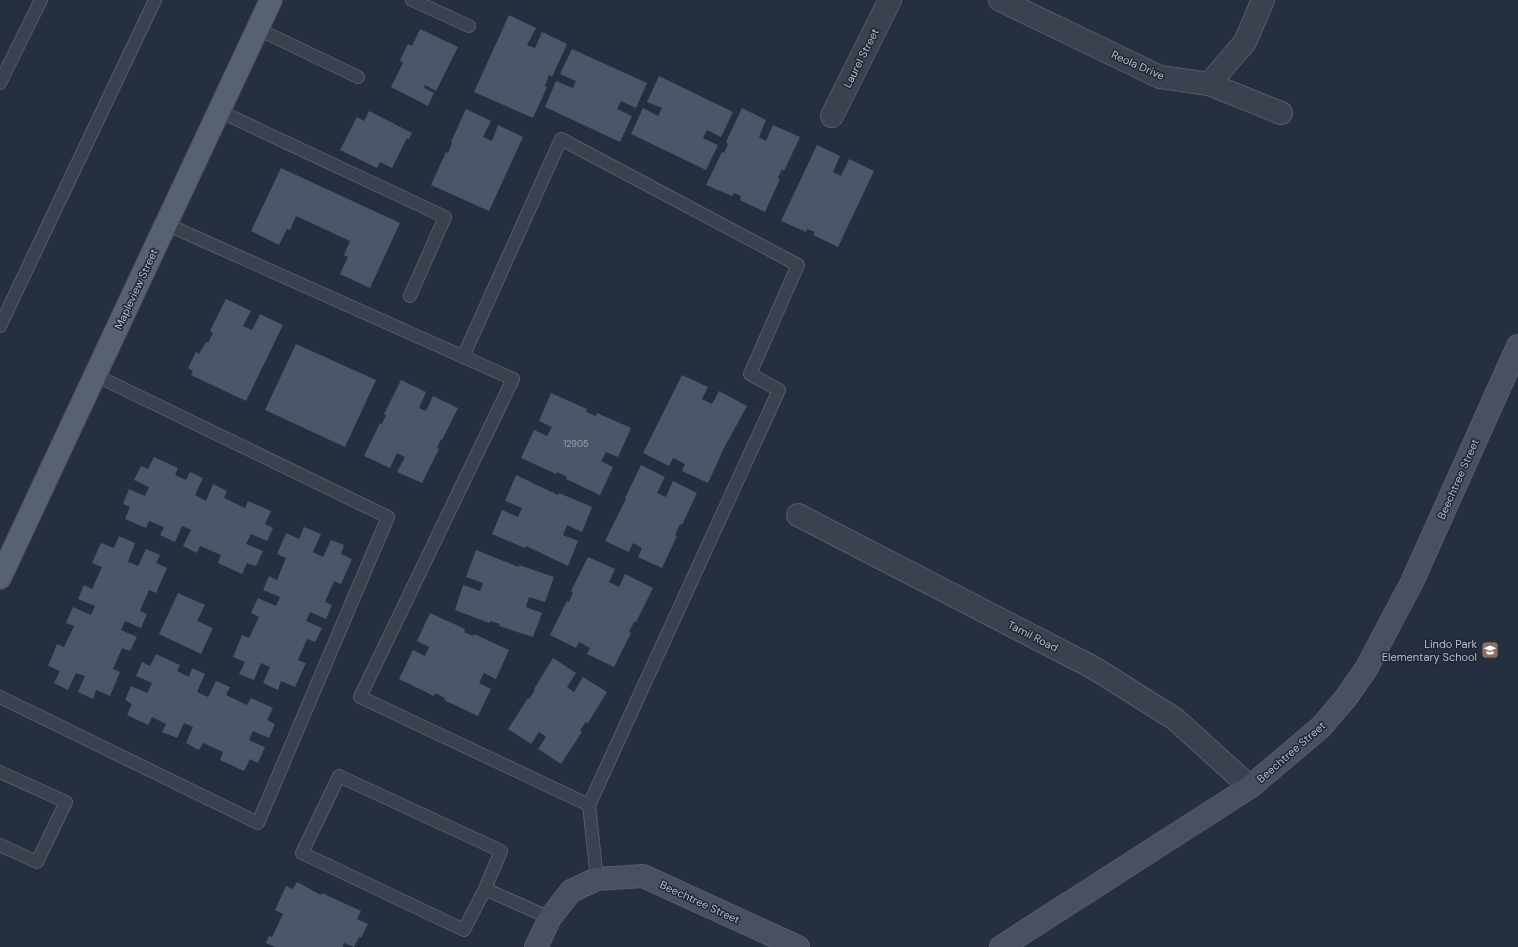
<svg xmlns="http://www.w3.org/2000/svg" width="1518" height="947" font-family="'DM Sans',sans-serif">
	<rect width="100%" height="100%" fill="#262f40"/>
	<g fill="#4c5669">
		<polygon points="509,15 536,28 527,45 535,48 542,32 567,44 552,77 549,75 545,86 547,87 533,118 474,92"/>
		<polygon points="420,29 458,47 436,91 425,85 424,88 434,93 428,106 391,87 403,63 400,60 408,44 412,46"/>
		<polygon points="572,49 647,83 636,108 621,101 617,109 632,116 620,142 545,107 556,81 573,88 576,81 560,74"/>
		<polygon points="659,76 733,112 721,137 707,130 703,138 718,145 706,170 631,134 643,108 658,116 662,108 647,102"/>
		<polygon points="742,108 766,120 759,137 766,141 773,125 800,137 784,171 782,169 778,178 780,179 765,212 740,200 741,196 734,193 732,196 706,185 722,152 724,153 728,144 726,142"/>
		<polygon points="466,109 491,121 483,137 492,141 498,125 523,137 489,211 431,185 446,152 448,153 452,143 451,142"/>
		<polygon points="369,111 412,133 409,139 407,138 392,168 380,162 377,168 340,150 357,117 364,121"/>
		<polygon points="817,145 840,156 833,172 841,176 849,159 874,171 838,247 813,235 815,232 807,229 806,232 781,221"/>
		<polygon points="281,168 400,223 370,288 340,274 348,257 344,255 350,241 296,216 290,230 287,229 279,245 251,231"/>
		<polygon points="226,299 251,311 243,326 252,330 260,314 283,325 246,401 191,375 193,371 188,368 196,352 199,354 206,342 208,343 213,333 210,331"/>
		<polygon points="296,344 376,380 345,447 265,410"/>
		<polygon points="682,375 708,387 702,399 712,404 719,391 747,406 724,448 708,483 682,471 685,464 673,458 669,466 643,453"/>
		<polygon points="401,380 426,392 419,408 426,411 433,396 458,408 442,440 441,439 437,448 439,449 422,483 397,472 405,457 397,453 390,468 364,456 380,423 382,424 386,415 384,414"/>
		<polygon points="551,393 587,409 586,412 596,416 597,413 631,428 618,457 606,452 601,461 613,467 600,495 566,479 567,477 557,472 556,474 521,458 534,430 547,436 552,427 539,421"/>
		<polygon points="154,457 178,468 175,475 186,480 190,472 203,478 195,495 206,501 213,484 227,491 224,498 245,508 248,501 271,511 265,524 273,528 267,541 251,534 246,544 263,551 256,566 247,563 242,574 218,563 221,555 200,546 197,553 183,546 191,530 182,526 175,542 160,535 164,527 149,521 146,528 125,519 130,507 123,504 129,489 145,496 149,487 134,480 141,466 148,469"/>
		<polygon points="641,465 665,477 657,493 666,497 673,481 697,493 682,525 680,524 675,535 677,536 662,568 638,557 642,548 633,543 629,552 605,541 626,499 625,498"/>
		<polygon points="516,475 558,495 559,493 592,507 582,532 567,525 563,535 578,541 568,566 526,546 525,548 492,534 502,510 518,517 522,508 505,501"/>
		<polygon points="304,527 321,534 313,552 323,557 331,540 344,545 341,554 352,559 341,584 334,581 325,602 332,605 326,619 310,612 306,621 322,628 315,642 307,639 298,660 306,663 295,687 281,681 278,690 263,683 270,667 261,663 254,680 239,674 245,662 233,657 242,635 249,638 259,617 251,613 258,598 276,606 280,597 263,590 269,576 277,580 286,558 277,554 286,533 299,539"/>
		<polygon points="119,536 135,543 128,562 138,566 146,549 160,555 156,563 167,568 156,593 149,590 140,611 147,614 141,628 125,621 121,630 137,637 130,651 122,648 113,669 120,672 110,696 96,690 93,699 78,692 85,676 76,673 68,690 54,683 60,671 48,666 57,644 64,647 74,626 66,623 73,607 91,615 95,606 78,599 84,585 92,589 102,567 92,563 101,543 114,548"/>
		<polygon points="476,550 519,567 519,565 554,577 545,602 529,597 526,607 542,613 533,637 499,626 500,624 490,621 489,623 455,610 463,585 480,591 483,583 466,577"/>
		<polygon points="588,557 615,569 609,582 619,587 625,574 653,588 636,622 634,622 629,632 631,633 614,667 587,654 590,648 579,642 576,648 550,635 567,601 569,602 573,592 571,591"/>
		<polygon points="178,593 205,605 197,621 213,628 201,654 159,634"/>
		<polygon points="430,613 465,629 464,632 473,636 474,634 509,650 496,679 484,673 479,683 491,689 478,716 444,700 445,698 435,693 434,696 399,679 413,650 425,656 429,647 417,641"/>
		<polygon points="156,654 180,665 177,671 189,677 192,668 205,674 197,692 208,697 216,681 230,687 226,695 247,705 251,698 273,708 267,720 275,724 269,738 253,731 249,740 265,747 258,763 250,759 244,771 220,760 223,752 203,743 199,750 186,743 193,727 184,723 177,738 162,732 166,724 152,717 148,725 127,715 132,704 125,700 131,686 147,693 152,683 136,676 142,662 150,666"/>
		<polygon points="553,658 576,673 567,687 574,692 583,677 607,692 588,723 586,722 580,730 582,732 561,764 538,749 546,737 539,732 531,744 508,729 528,698 529,699 535,690 534,689"/>
		<polygon points="297,882 321,895 322,893 361,911 357,919 368,924 361,938 359,937 354,947 344,943 343,947 275,947 266,943 269,936 272,937 283,914 275,910 286,886 293,889"/>
	</g>
	<g fill="none" stroke-linecap="round" stroke-linejoin="round">
		<defs>
			<g id="lane">
				<polyline points="412,0 469,26"/>
				<polyline points="258,29 358,77"/>
				<polyline points="0,83 41,0"/>
				<polyline points="219,111 445,217 410,296"/>
				<polyline points="166,224 513,379 360,697 589,805 597,879"/>
				<polyline points="0,326 155,0"/>
				<polyline points="463,357 561,139 798,265 750,374 779,390 589,805"/>
				<polyline points="0,697 258,823 388,517 95,375"/>
				<polyline points="0,772 66,802 37,862 0,845"/>
				<polyline points="485,889 464,930 302,853 339,776 501,851 485,889 550,918"/>
			</g>
			<g id="street">
				<polyline points="1000,0 1160,77 1209,84 1281,113"/>
				<polyline points="1209,84 1245,42 1263,0"/>
				<polyline points="832,116 890,0"/>
				<polyline points="798,515 1094,668 1175,719 1250,787"/>
			</g>
			<g id="secondary">
				<polyline points="536,947 550,918 571,891 597,879 643,876 798,947"/>
				<polyline points="1001,947 1250,787 1321,727 1345,699 1366,669 1412,582 1518,346"/>
			</g>
			<polyline id="primary" points="0,578 271,0"/>
		</defs>
		<use href="#lane" stroke="#555d6a" stroke-width="14"/>
		<use href="#street" stroke="#555d6a" stroke-width="24"/>
		<use href="#secondary" stroke="#555d6a" stroke-width="24"/>
		<use href="#primary" stroke="#444b59" stroke-width="24"/>
		<use href="#lane" stroke="#3a4250" stroke-width="12"/>
		<use href="#street" stroke="#3a4250" stroke-width="22"/>
		<use href="#secondary" stroke="#485062" stroke-width="22"/>
		<use href="#primary" stroke="#58616f" stroke-width="22"/>
	</g>
	<defs>
		<symbol id="school-square" viewBox="-11 -11 22 22"><rect x="-9" y="-9" width="18" height="18" rx="4" fill="#8d6e63" stroke="#1f2735"/><path d="M0-5L7-2L0 1L-7-2ZM-4 1L0 2.5L4 1V4Q0 6-4 4Z" fill="#fff"/></symbol>
	</defs>
	<g fill-rule="evenodd">
		<use href="#school-square" x="1480" y="640" width="20" height="20"/>
	</g>
	<g text-anchor="middle" dominant-baseline="central" stroke-width="3" stroke-linejoin="round" paint-order="stroke">
		<g font-size="9" fill="#9ca3b2">
			<text x="576" y="444">12905</text>
		</g>
		<g font-size="11" fill="#b7bdca" stroke="#1f2735">
			<text transform="translate(861 58) rotate(-63)">Laurel Street</text>
			<text transform="translate(1138 65) rotate(24)">Reola Drive</text>
			<text transform="translate(136 289) rotate(-65)">Mapleview Street</text>
			<text transform="translate(1458 479) rotate(-66)">Beechtree Street</text>
			<text transform="translate(1033 636) rotate(27)">Tamil Road</text>
			<text transform="translate(1291 752) rotate(-41)">Beechtree Street</text>
			<text transform="translate(700 902) rotate(25)">Beechtree Street</text>
		</g>
		<g font-size="11" fill="#b7bdca" stroke="#1f2735" text-anchor="end">
			<text x="1477" y="644">Lindo Park<tspan x="1477" dy="13">Elementary School</tspan></text>
		</g>
	</g>
</svg>
